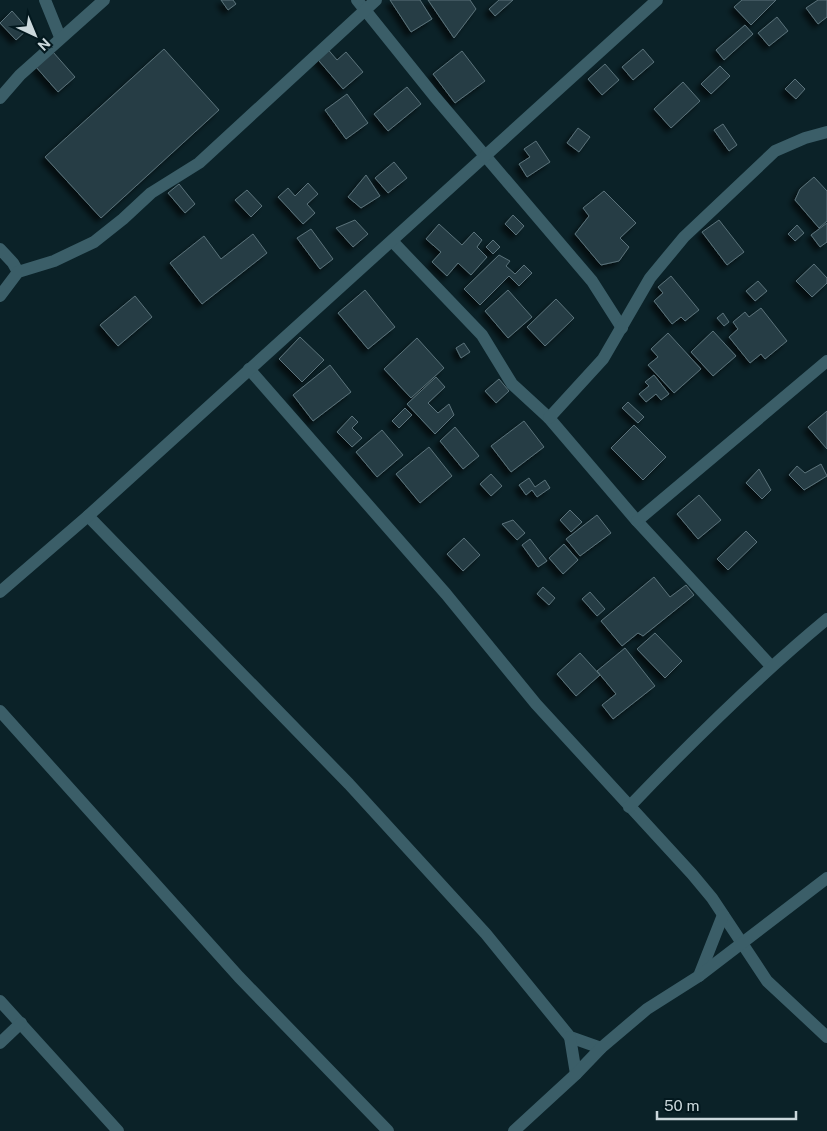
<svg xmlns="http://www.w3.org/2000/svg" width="827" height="1131" font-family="'Public Sans',sans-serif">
	<defs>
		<filter id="shadow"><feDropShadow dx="-4.5" dy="4.5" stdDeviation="2.5" flood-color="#0009"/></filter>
	</defs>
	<rect width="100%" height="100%" fill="#0b2228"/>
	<g fill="#273d44" stroke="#5b737b" filter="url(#shadow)">
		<polygon points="221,0 233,0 236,4 228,10"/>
		<polygon points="390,0 420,0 432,19 411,32"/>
		<polygon points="428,0 470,0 476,9 454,38"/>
		<polygon points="499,0 513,0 495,16 489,9"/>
		<polygon points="742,0 776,0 751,25 734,7"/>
		<polygon points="818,0 827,0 827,17 818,24 806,8"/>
		<polygon points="12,11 28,29 16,40 0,23"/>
		<polygon points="777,17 788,31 769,46 758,33"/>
		<polygon points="745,25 753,34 724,60 716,50"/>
		<polygon points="325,46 337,60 346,52 363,72 343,89 314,55"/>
		<polygon points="164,49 219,110 101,218 45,157"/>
		<polygon points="643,49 654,62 633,80 622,67"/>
		<polygon points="462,51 485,81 455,103 433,74"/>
		<polygon points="53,52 75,77 58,92 36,67"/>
		<polygon points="605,64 619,80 602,95 588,79"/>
		<polygon points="720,66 730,76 711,94 701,84"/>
		<polygon points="795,79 805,89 796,99 785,89"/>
		<polygon points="683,82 700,101 671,128 654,109"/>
		<polygon points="407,87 421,104 388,131 374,114"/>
		<polygon points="347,94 368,123 346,139 325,110"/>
		<polygon points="723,124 737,145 729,151 714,130"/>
		<polygon points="578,128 590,137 579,152 567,143"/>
		<polygon points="536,141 550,162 527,177 519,164 530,157 524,149"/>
		<polygon points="394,162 407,178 388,193 375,178"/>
		<polygon points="366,175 380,196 361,208 348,197"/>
		<polygon points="814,177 827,191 827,221 819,228 795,200 800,189"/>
		<polygon points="308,183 318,194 307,204 315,213 303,224 278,197 288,188 295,196"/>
		<polygon points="179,184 195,204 185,213 168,193"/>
		<polygon points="247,190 262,206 251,217 235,200"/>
		<polygon points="604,191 636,223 620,238 629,247 619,261 601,265 575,234 589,216 583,208"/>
		<polygon points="513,215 524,226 516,235 505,224"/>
		<polygon points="355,220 368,234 353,247 336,228"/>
		<polygon points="719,220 744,252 727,265 702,232"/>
		<polygon points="827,223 827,242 820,247 811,235"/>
		<polygon points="439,224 462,245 474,232 482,240 477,247 487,257 471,275 458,263 447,276 432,262 441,252 426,239"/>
		<polygon points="797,225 804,233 795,241 788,234"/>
		<polygon points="311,229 333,259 320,269 297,238"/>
		<polygon points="253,234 267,253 202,304 170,263 204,236 221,259"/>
		<polygon points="493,240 500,247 493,254 486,247"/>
		<polygon points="499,255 510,261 506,266 515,274 524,265 532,273 519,286 509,276 480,305 464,289"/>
		<polygon points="814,264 827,278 827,283 812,297 796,281"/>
		<polygon points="671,276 699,310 685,321 681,317 672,324 654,301 663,293 658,287"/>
		<polygon points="758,281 767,291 755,301 746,291"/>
		<polygon points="365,290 395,327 368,349 338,313"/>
		<polygon points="508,290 532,317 508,338 485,311"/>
		<polygon points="135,296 152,317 118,346 100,325"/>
		<polygon points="556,299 574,318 545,346 527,327"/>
		<polygon points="761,308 787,341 765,359 761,354 750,363 729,337 738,329 733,322 745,312 749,317"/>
		<polygon points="723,313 729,322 724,326 717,318"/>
		<polygon points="713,331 736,356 713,376 691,352"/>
		<polygon points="668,333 701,369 674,393 648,365 658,357 651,349"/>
		<polygon points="300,337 324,360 302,382 279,359"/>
		<polygon points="417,338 444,368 411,398 384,369"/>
		<polygon points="464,343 470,352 461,358 456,348"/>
		<polygon points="330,365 351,392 313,421 293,395"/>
		<polygon points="654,375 669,394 661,400 656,394 646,402 639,394 649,386 645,382"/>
		<polygon points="436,377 445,387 428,403 438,413 449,404 454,415 435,434 407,404"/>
		<polygon points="499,379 509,391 496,403 485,391"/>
		<polygon points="628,402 644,417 638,423 622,408"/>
		<polygon points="405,408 412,415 399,428 392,421"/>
		<polygon points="827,411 827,449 808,427"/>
		<polygon points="352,416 358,422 352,428 362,438 352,447 337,432"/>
		<polygon points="524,421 544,447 511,472 491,446"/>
		<polygon points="634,425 666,457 643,480 611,448"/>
		<polygon points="455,427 479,456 463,469 440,441"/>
		<polygon points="382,430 403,455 377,477 356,452"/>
		<polygon points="429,447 452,476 420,503 396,474"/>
		<polygon points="821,464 827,476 804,490 789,475 797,466 805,473"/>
		<polygon points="759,469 771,490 762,499 746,483"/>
		<polygon points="491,474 502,486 491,496 480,484"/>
		<polygon points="529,478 535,487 545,480 550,488 537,497 532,490 526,495 519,485"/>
		<polygon points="699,495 721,520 698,539 677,514"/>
		<polygon points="570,510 582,522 571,532 560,520"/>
		<polygon points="597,515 611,533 580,556 566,539"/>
		<polygon points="513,520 525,533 517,540 502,524"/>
		<polygon points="746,531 757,542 728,570 717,559"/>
		<polygon points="464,538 480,555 463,571 447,554"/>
		<polygon points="530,539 547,561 538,567 522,545"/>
		<polygon points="564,544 578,560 563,574 549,558"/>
		<polygon points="654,577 670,597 686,585 694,595 643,636 638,633 622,646 601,621"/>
		<polygon points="543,587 555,598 549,605 537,594"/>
		<polygon points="590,592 605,609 597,616 582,599"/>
		<polygon points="655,633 682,661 665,678 637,649"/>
		<polygon points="625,648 655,686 613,719 602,705 616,694 597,671"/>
		<polygon points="580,653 600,675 576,696 557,674"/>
	</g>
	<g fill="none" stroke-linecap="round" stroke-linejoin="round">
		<g stroke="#3b5e68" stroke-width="12">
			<polyline points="45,0 60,37"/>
			<polyline points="357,0 435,97 592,281 622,328"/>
			<polyline points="0,98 20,75 104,0"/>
			<polyline points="393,242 482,335 512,384 549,418 637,521 771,666"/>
			<polyline points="0,249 13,263 18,272"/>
			<polyline points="0,296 18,272 54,261 94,242 123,219 151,193 199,163 376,0"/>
			<polyline points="249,369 446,594 536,704 692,874 712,898 767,981 827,1037"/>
			<polyline points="549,418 603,359 650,278 684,237 775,151 805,138 827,132"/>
			<polyline points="88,516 349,784 486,934 570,1037 601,1048"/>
			<polyline points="637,521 827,361"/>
			<polyline points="0,592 88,516 657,0"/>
			<polyline points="0,711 239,977 388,1131"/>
			<path d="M629,807C692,741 757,677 827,619"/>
			<polyline points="699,976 723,915"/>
			<polyline points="0,1001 118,1131"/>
			<polyline points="570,1037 576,1074"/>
			<polyline points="0,1043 21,1023"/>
			<polyline points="514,1131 576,1074 601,1048 647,1009 699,976 827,878"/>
		</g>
	</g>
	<g transform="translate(35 35) rotate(136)" stroke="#03181e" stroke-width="4" paint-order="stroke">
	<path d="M0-4L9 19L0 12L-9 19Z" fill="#cbd8dc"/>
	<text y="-8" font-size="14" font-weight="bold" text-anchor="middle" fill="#cbd8dc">N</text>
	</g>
	<path d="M657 1111v8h139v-8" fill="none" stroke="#cbd8dc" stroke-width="2.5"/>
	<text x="664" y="1111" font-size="15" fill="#cbd8dc" stroke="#03181e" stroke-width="4" paint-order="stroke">50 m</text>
</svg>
